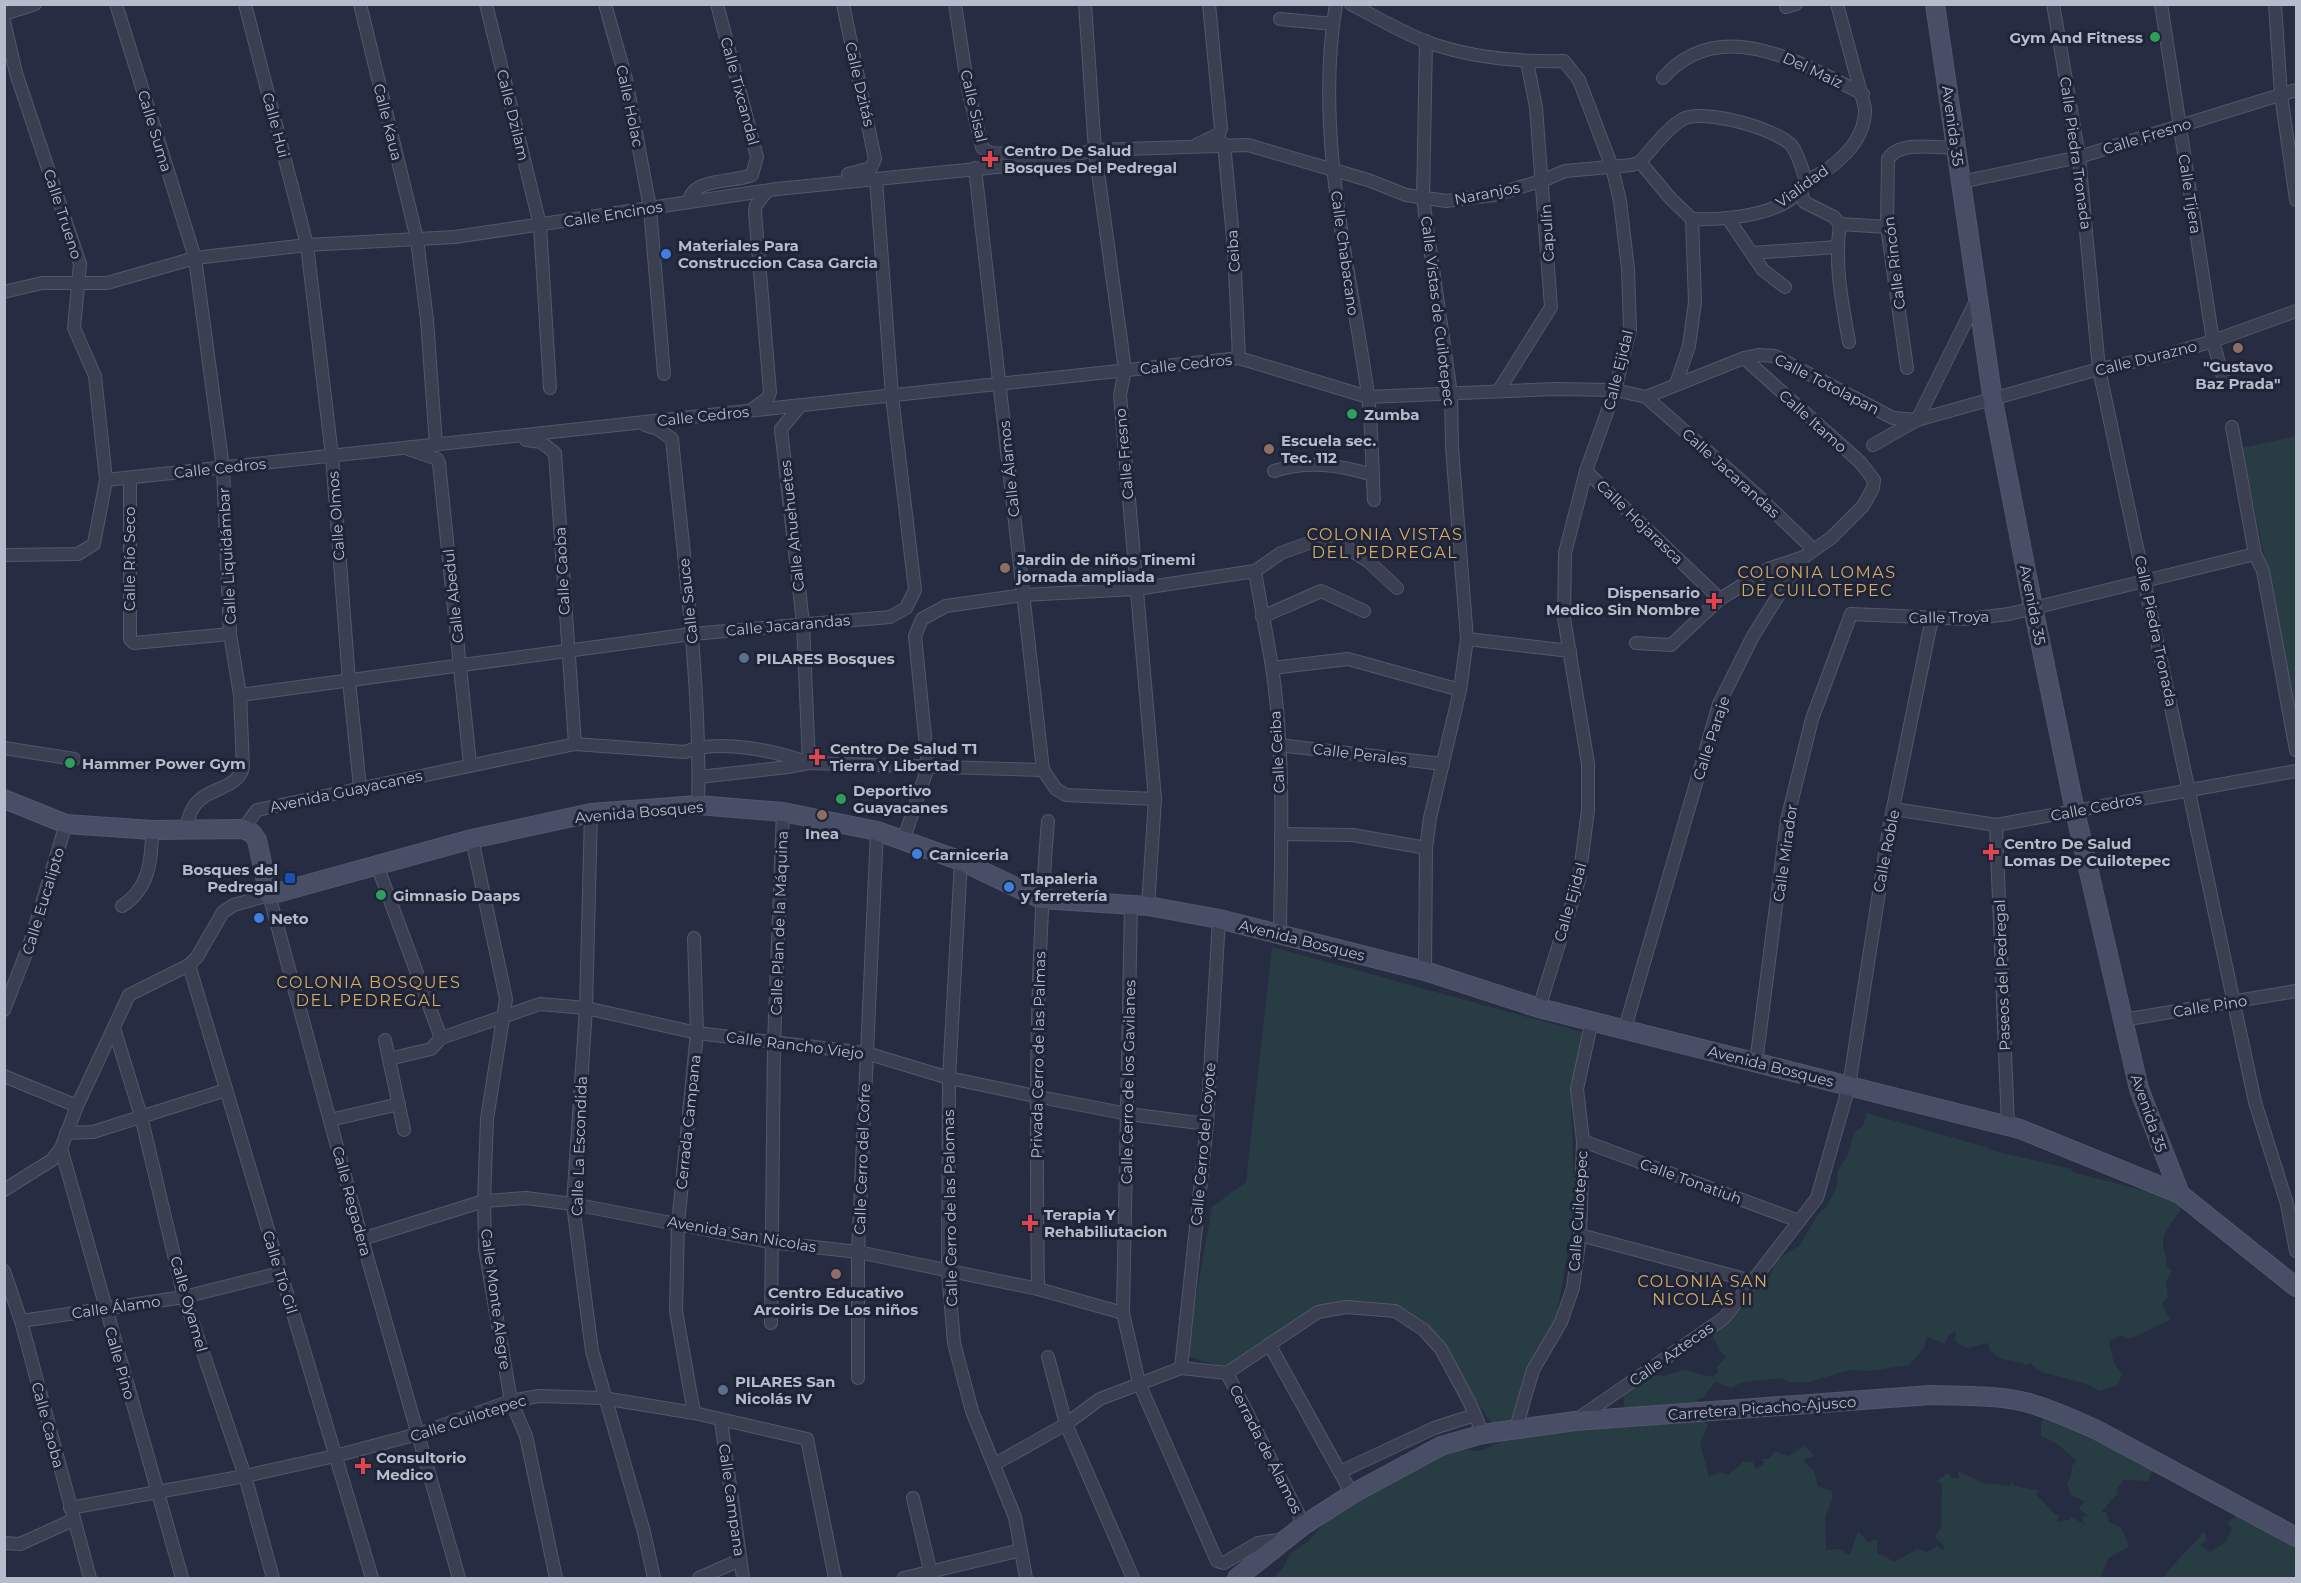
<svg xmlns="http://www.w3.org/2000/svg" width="2301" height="1583" font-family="Montserrat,sans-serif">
	<rect width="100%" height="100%" fill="#262d43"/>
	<g fill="#283c44">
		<polygon points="2296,436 2296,710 2242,448"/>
		<polygon points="1272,947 1593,1035 1571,1109 1575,1212 1556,1319 1528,1371 1529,1416 1492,1424 1429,1328 1391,1306 1316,1309 1227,1368 1186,1356 1212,1207 1246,1182"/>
		<path d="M1867,1113L1989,1148L1990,1150L2072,1169V1172L2166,1196V1198L2184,1204C2178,1215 2164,1230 2163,1242C2163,1250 2167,1257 2166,1266L2172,1271L2166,1282L2168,1298L2162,1303L2170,1320L2130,1339L2121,1335L2109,1342L2114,1363L2122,1374L2117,1386L2099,1391L2084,1383L2044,1373L2029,1363L2026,1366L2023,1363L2001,1359L1990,1351L1988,1343C1969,1346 1972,1353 1955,1341L1956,1330L1948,1336L1945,1344L1927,1337L1924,1348L1909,1365L1868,1371L1849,1370L1809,1382H1789L1781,1378L1743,1382L1731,1388L1715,1382L1703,1398L1697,1400L1708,1426L1700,1443L1709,1477L1720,1472L1728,1475L1743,1462H1753L1756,1470L1764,1464L1762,1459H1769L1775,1451L1788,1456L1805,1446L1814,1456L1804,1459L1805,1463L1814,1471L1818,1486L1831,1491L1833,1497L1825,1517L1826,1550L1839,1549L1850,1555L1858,1531L1868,1542L1877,1539V1553L1895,1562L1917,1549L1926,1552L1937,1546L1943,1550L1945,1547L1935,1537L1941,1527L1942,1484L1937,1481L1948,1473L1951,1478H1959L1958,1471L1983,1483L2010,1486L2012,1482L2015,1486L2040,1491L2036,1494L2055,1515L2059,1514L2057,1522L2069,1520L2072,1517L2085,1525L2081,1517L2088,1516L2079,1509L2084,1501L2071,1495L2067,1484L2071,1477L2072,1466L2077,1461L2056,1443L2041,1436V1423L2044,1418L2068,1424L2153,1469L2148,1481L2124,1480L2117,1489V1494L2101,1512H2106L2109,1522L2121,1527L2129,1546L2109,1558L2101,1575L2103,1578H1273L1284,1567L1290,1554L1310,1540L1329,1518L1367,1488L1452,1449L1480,1451L1511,1438L1563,1432L1574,1425L1625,1414L1623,1393L1634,1373L1664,1376L1684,1370L1713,1377L1719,1371L1716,1368L1726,1357L1720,1351L1710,1331L1750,1288L1770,1277L1775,1261L1800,1245L1817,1216L1826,1207L1836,1189L1838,1171L1849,1152L1854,1133L1863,1126Z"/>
		<path d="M2243,1512L2296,1536V1578H2163C2176,1560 2192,1547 2204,1531L2207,1540L2200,1545L2210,1552L2226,1542L2232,1528L2227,1523Z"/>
	</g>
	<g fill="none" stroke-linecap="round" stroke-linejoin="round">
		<defs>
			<g id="street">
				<path d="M116,4L195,258L223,468L230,634L240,695L243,767C239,786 215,788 202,798C192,805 189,816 186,827"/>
				<polyline points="245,4 307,245 332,456 349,681 360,787"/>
				<polyline points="360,4 417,239 427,320 436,445"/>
				<polyline points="486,4 540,225 550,388"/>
				<polyline points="605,4 626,79 650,208 664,374"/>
				<polyline points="843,4 875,159 871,168 848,174"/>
				<path d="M955,4L968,89L982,147C993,162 1022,144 1037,163"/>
				<polyline points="1085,4 1095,150 1125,370 1120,395 1155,799 1148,906"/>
				<path d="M1336,4C1314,135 1350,266 1368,395C1372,430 1372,465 1374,500"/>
				<path d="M1351,4C1376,17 1401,32 1427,42C1471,58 1518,62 1564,61L1579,80L1612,167L1620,201L1628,269L1630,330L1615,390L1586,471L1565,553L1564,618L1588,764V810L1579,880L1539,1008"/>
				<polyline points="2053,4 2079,157 2099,369 2255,1102 2287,1204 2296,1251"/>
				<polyline points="2161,4 2213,341 2224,381"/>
				<polyline points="2275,4 2281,95 2296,200"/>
				<polyline points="1786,7 1796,4"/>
				<polyline points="4,14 35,4"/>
				<polyline points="1280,19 1333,24"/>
				<polyline points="4,21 16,73 80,264 74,328 95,376 106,480 94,544 78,554 4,555"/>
				<path d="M1663,78C1720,13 1803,64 1863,94"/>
				<polyline points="1198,144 1219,134 1221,129 1209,4"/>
				<polyline points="1224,144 1234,248 1239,358"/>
				<polyline points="1640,162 1671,199 1692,219"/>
				<polyline points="975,168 1043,770"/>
				<polyline points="1961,182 2079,157 2296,90"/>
				<polyline points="1801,191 1804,202 1834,217 1840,224 1887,227"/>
				<path d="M689,202C692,177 734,183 752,175L757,157L717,4"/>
				<path d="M1692,219C1725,220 1791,216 1806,181C1835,168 1866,142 1865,108L1837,4"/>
				<polyline points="1729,220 1763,270 1785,287"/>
				<path d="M1840,224C1834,264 1842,302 1849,342"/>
				<polyline points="1752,253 1837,247"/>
				<path d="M4,292L42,283H107L195,258L307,245L455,237L777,189L1037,163L1095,150L1248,145L1368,180L1406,195L1446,201L1494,195L1544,180L1565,171L1632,165L1640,162C1652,149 1667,128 1683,119C1703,108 1778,129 1792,146C1799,156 1802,169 1806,181"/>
				<path d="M1907,368L1887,227L1888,159C1899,140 1937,148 1956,148"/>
				<polyline points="1676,384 1689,346 1695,302 1692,219"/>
				<polyline points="1499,390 1551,307 1536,107 1527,62"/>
				<polyline points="1646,397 1755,493 1814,550"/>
				<polyline points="801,405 781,429 803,623 809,763"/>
				<polyline points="751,410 768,398 770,392 755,212 756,205 767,191"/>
				<path d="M645,425L658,429L672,439C684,561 701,682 698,805"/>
				<polyline points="2232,427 2255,554 2263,571 2296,750"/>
				<polyline points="526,440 541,442 555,453 575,744"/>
				<polyline points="1873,445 1917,420 1977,299"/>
				<polyline points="408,449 437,459 439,463 470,764"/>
				<path d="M1274,471C1308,460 1339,465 1373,475"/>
				<polyline points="1586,471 1720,599"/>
				<polyline points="130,478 130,639 134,643 230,634"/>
				<polyline points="106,480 1239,358 1368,397 1556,389 1615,390 1646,397 1744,358 1758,355 1775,356 1893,418 1917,420 2099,369 2166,355 2213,341 2296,311"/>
				<path d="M1255,571C1260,603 1267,635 1272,667C1285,754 1281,845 1280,933"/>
				<polyline points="1262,617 1321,591 1364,611"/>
				<polyline points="1467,639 1570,651"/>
				<polyline points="1636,643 1671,645 1720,599 1768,569 1804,557"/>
				<polyline points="1272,668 1348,659 1460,690"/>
				<polyline points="240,695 692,634 890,617 906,608 915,590 892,396 876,179"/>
				<polyline points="1278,745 1443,764"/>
				<polyline points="4,748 74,759"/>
				<polyline points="699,777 788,767 809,763 1043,770 1056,789 1066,795 1155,799"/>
				<polyline points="1894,809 1996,825 2296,771"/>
				<polyline points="591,813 586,1008 573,1204 592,1351 644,1532 654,1578"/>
				<polyline points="1996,825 2008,1126"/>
				<path d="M243,829L257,810L575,744L685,752C718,738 775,751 809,763"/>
				<polyline points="1281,834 1353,835 1426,848"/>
				<polyline points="472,839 506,999 487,1119 484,1201 485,1249 511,1401 526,1436 556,1578"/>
				<polyline points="903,841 928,767 915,636 922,619 946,606 1023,595 1136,589 1255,571 1281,553 1309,543 1340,543 1368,561 1397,588"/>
				<polyline points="961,861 949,1078 948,1271 954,1343 972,1411 1015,1517 1026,1578"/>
				<polyline points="377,865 441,1038"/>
				<polyline points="1131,904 1123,1313 1139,1383 1217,1561 1224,1563 1258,1543 1285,1539"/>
				<path d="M122,906C149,889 152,860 152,830"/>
				<polyline points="694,938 697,1033 678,1224 676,1311 694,1413"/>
				<polyline points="189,965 372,1578"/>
				<polyline points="1425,971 1426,848 1430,818 1460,690 1467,639 1452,447 1451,394 1423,199 1426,41"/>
				<polyline points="4,1010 30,943 66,824"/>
				<polyline points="2123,1020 2296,991"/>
				<polyline points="114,1028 141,1116 184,1297 245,1476 273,1578"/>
				<polyline points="1625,1028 1719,704 1753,636 1790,577 1804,557 1831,538 1863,506 1873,488 1874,480 1860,462 1744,358"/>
				<polyline points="385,1040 404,1130"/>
				<polyline points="389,1059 431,1049 441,1038 540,1004 586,1008 697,1033 866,1053 949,1078 1035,1096 1128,1114 1207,1124"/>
				<polyline points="1756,1063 1787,820 1812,719 1851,614 1968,619 2009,614 2255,554"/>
				<polyline points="4,1076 77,1106"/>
				<polyline points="330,1120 399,1104"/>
				<polyline points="66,1133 93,1132 226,1090"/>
				<polyline points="1583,1141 1799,1221"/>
				<polyline points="61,1148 182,1578"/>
				<polyline points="4,1190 52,1160 61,1148 77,1106 129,995 189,965 197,957 223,912 234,905 269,895 362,1239 459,1578"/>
				<polyline points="1580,1235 1752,1281"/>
				<polyline points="362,1239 484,1201 526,1198 573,1204 770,1242 858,1252 1038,1289 1123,1313"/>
				<polyline points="4,1271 21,1321 90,1578"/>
				<path d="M1038,1289C1036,1133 1035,977 1048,821"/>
				<polyline points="21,1321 184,1297 280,1273"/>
				<polyline points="771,1323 774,1044 783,812"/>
				<polyline points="1269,1344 1352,1494"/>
				<polyline points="1048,1357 1066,1424 1133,1578"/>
				<polyline points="1181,1368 1207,1124 1219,919"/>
				<polyline points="1227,1373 1304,1525"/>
				<polyline points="858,1378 858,1252 877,831"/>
				<polyline points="1576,1420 1724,1318 1817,1198 1849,1086 1889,828 1932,618"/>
				<polyline points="721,1421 743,1578"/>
				<polyline points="1516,1428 1533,1370 1561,1322 1573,1288 1580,1235 1583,1141 1577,1089 1592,1020"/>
				<polyline points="995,1464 1066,1424 1100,1399 1181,1368 1227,1373 1318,1312 1346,1307 1395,1311 1424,1330 1441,1349 1470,1403 1483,1434"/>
				<polyline points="1340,1472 1434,1428 1475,1415"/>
				<polyline points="913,1498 932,1578"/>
				<polyline points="70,1508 245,1476 335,1456 418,1434 511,1401 539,1396 603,1398 694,1413 807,1439 835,1578"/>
				<polyline points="4,1543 20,1544 73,1520"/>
				<polyline points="699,1578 740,1560"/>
				<polyline points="904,1578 1021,1550"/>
			</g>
			<g id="secondary">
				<polyline points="1935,4 1993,401 2033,607 2075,811 2139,1089 2180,1194"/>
				<polyline points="4,799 66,824 152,830 243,829 252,833 257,840 269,895 472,839 591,813 698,805 783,812 877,831 961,861 1041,899 1148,906 1219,919 1425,971 1539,1008 2020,1129 2180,1194 2296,1287"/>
				<path d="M1237,1578L1304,1525L1352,1494L1441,1446L1483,1434L1575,1421L1931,1395C1962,1396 1995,1395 2025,1402C2049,1408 2072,1419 2095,1429L2296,1537"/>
			</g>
		</defs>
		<use href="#street" stroke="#52586a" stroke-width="14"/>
		<use href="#secondary" stroke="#52586a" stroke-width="20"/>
		<use href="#street" stroke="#3a4052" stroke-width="12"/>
		<use href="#secondary" stroke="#484e66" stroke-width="18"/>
	</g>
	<g fill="#2e9e5b" stroke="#1f2538" stroke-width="2">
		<circle cx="2155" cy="37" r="6"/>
		<circle cx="1352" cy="414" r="6"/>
		<circle cx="70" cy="763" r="6"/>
		<circle cx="841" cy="799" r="6"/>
		<circle cx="381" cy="895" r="6"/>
	</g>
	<g fill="#e0444e" stroke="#1f2538" stroke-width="2">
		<path d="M987 150h6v6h6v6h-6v6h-6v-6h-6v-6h6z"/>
		<path d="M1711 592h6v6h6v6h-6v6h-6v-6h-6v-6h6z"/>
		<path d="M814 748h6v6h6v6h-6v6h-6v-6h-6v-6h6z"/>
		<path d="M1988 843h6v6h6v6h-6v6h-6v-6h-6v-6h6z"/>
		<path d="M1027 1214h6v6h6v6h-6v6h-6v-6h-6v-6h6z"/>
		<path d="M360 1457h6v6h6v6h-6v6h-6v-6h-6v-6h6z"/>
	</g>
	<g fill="#3f7fe0" stroke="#1f2538" stroke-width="2">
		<circle cx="666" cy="254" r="6"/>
		<circle cx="917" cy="854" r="6"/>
		<circle cx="1009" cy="887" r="6"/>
		<circle cx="259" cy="918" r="6"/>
	</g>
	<g fill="#8d6e63" stroke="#1f2538" stroke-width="2">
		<circle cx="2238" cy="348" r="6"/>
		<circle cx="1269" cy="449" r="6"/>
		<circle cx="1005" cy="568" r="6"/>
		<circle cx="822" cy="815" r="6"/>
		<circle cx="836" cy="1274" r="6"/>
	</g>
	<g fill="#5c6f8a" stroke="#1f2538" stroke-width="2">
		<circle cx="744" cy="658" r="6"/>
		<circle cx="723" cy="1390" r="6"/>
	</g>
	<rect fill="#1a4fb4" stroke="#1f2538" stroke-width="2" x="284" y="872" width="12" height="12" rx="3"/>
	<g text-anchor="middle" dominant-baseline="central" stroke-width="6" stroke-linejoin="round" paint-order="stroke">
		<g font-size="15" font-weight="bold" fill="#b7bccc" stroke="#1f2538" text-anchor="start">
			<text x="2143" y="37" text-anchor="end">Gym And Fitness</text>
			<text x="1004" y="150">Centro De Salud<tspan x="1004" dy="17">Bosques Del Pedregal</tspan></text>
			<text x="678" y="245">Materiales Para<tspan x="678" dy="17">Construccion Casa Garcia</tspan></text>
			<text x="2238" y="366" text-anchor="middle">"Gustavo<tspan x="2238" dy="17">Baz Prada"</tspan></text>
			<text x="1364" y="414">Zumba</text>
			<text x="1281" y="440">Escuela sec.<tspan x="1281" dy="17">Tec. 112</tspan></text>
			<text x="1017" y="559">Jardin de niños Tinemi<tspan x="1017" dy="17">jornada ampliada</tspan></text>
			<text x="1700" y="592" text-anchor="end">Dispensario<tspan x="1700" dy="17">Medico Sin Nombre</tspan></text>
			<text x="756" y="658">PILARES Bosques</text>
			<text x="830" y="748">Centro De Salud T1<tspan x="830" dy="17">Tierra Y Libertad</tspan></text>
			<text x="82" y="763">Hammer Power Gym</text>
			<text x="853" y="790">Deportivo<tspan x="853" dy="17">Guayacanes</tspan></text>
			<text x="822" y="833" text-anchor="middle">Inea</text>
			<text x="2004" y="843">Centro De Salud<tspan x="2004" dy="17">Lomas De Cuilotepec</tspan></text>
			<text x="929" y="854">Carniceria</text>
			<text x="278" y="869" text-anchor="end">Bosques del<tspan x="278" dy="17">Pedregal</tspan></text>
			<text x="1021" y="878">Tlapaleria<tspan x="1021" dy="17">y ferretería</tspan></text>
			<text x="393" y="895">Gimnasio Daaps</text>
			<text x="271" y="918">Neto</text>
			<text x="1044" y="1214">Terapia Y<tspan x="1044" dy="17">Rehabiliutacion</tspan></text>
			<text x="836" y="1292" text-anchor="middle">Centro Educativo<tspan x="836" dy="17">Arcoiris De Los niños</tspan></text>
			<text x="735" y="1381">PILARES San<tspan x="735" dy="17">Nicolás IV</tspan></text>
			<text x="376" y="1457">Consultorio<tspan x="376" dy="17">Medico</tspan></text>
		</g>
		<g font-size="15" fill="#b7bccc" stroke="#1f2538">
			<text transform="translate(1813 70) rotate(25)">Del Maíz</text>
			<text transform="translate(860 84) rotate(77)">Calle Dzitás</text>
			<text transform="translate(740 91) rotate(75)">Calle Tixcandal</text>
			<text transform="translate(630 106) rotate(78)">Calle Holac</text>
			<text transform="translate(974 106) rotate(77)">Calle Sisal</text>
			<text transform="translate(513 115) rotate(76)">Calle Dzilam</text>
			<text transform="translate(388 122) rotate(76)">Calle Kaua</text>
			<text transform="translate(276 125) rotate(75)">Calle Hui</text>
			<text transform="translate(1953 126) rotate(82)">Avenida 35</text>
			<text transform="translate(155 131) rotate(73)">Calle Suma</text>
			<text transform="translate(2147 136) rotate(-17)">Calle Fresno</text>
			<text transform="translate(2076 153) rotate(82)">Calle Piedra Tronada</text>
			<text transform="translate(1802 186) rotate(-36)">Vialidad</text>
			<text transform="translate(1487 193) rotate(-11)">Naranjos</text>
			<text transform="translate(2190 194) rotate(81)">Calle Tijera</text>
			<text transform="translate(63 214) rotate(72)">Calle Trueno</text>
			<text transform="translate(613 214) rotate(-9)">Calle Encinos</text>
			<text transform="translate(1547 233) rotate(-93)">Capulín</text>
			<text transform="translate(1233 251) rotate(-94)">Ceiba</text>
			<text transform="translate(1345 253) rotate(82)">Calle Chabacano</text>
			<text transform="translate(1894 263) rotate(-97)">Calle Rincón</text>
			<text transform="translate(1438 311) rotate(83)">Calle Vistas de Cuilotepec</text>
			<text transform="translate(2146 358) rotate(-14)">Calle Durazno</text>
			<text transform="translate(1186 364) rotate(-6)">Calle Cedros</text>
			<text transform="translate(1618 370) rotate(-76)">Calle Ejidal</text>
			<text transform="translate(1827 384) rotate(27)">Calle Totolapan</text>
			<text transform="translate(703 416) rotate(-6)">Calle Cedros</text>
			<text transform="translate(1813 421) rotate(42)">Calle Itamo</text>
			<text transform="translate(1124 454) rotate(-95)">Calle Fresno</text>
			<text transform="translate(220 468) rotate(-6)">Calle Cedros</text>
			<text transform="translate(1009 469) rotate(-96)">Calle Álamos</text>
			<text transform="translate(1731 473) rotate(42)">Calle Jacarandas</text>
			<text transform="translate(336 516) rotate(-94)">Calle Olmos</text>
			<text transform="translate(1640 522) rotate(44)">Calle Hojarasca</text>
			<text transform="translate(792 526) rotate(-96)">Calle Ahuehuetes</text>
			<text transform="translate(227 556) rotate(-93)">Calle Liquidámbar</text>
			<text transform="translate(129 559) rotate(-90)">Calle Río Seco</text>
			<text transform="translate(562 571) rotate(-93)">Calle Caoba</text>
			<text transform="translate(453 596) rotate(-96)">Calle Abedul</text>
			<text transform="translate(688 601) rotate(-96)">Calle Sauce</text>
			<text transform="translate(2033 605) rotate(79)">Avenida 35</text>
			<text transform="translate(1949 617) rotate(-1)">Calle Troya</text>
			<text transform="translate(788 625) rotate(-5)">Calle Jacarandas</text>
			<text transform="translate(2156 631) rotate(78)">Calle Piedra Tronada</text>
			<text transform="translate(1711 738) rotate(-72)">Calle Paraje</text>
			<text transform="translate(1277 752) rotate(-93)">Calle Ceiba</text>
			<text transform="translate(1360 754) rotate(7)">Calle Perales</text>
			<text transform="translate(346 791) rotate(-12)">Avenida Guayacanes</text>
			<text transform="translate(2096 807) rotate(-11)">Calle Cedros</text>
			<text transform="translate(639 812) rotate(-5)">Avenida Bosques</text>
			<text transform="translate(1886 851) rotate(-79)">Calle Roble</text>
			<text transform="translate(1785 853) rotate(-82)">Calle Mirador</text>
			<text transform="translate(43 901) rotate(-73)">Calle Eucalipto</text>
			<text transform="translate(1570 902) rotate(-74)">Calle Ejidal</text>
			<text transform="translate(779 923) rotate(-88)">Calle Plan de la Máquina</text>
			<text transform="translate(1302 940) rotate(14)">Avenida Bosques</text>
			<text transform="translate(2002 975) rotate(-92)">Paseos del Pedregal</text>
			<text transform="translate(2210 1006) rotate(-9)">Calle Pino</text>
			<text transform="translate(795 1045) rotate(7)">Calle Rancho Viejo</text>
			<text transform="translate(1038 1055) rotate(-89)">Privada Cerro de las Palmas</text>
			<text transform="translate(1771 1066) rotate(14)">Avenida Bosques</text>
			<text transform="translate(1128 1082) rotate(-89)">Calle Cerro de los Gavilanes</text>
			<text transform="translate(2149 1113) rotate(71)">Avenida 35</text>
			<text transform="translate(688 1122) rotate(-84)">Cerrada Campana</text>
			<text transform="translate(1203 1144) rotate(-85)">Calle Cerro del Coyote</text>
			<text transform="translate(579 1146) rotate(-88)">Calle La Escondida</text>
			<text transform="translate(862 1159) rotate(-88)">Calle Cerro del Cofre</text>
			<text transform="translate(1691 1181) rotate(20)">Calle Tonatiuh</text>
			<text transform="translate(352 1201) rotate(75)">Calle Regadera</text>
			<text transform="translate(950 1208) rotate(-91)">Calle Cerro de las Palomas</text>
			<text transform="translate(1578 1211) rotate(-86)">Calle Cuilotepec</text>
			<text transform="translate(742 1234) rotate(10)">Avenida San Nicolas</text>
			<text transform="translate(280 1272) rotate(73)">Calle Tío Gil</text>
			<text transform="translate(496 1299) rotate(82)">Calle Monte Alegre</text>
			<text transform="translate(189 1304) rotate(74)">Calle Oyamel</text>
			<text transform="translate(116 1307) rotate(-8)">Calle Álamo</text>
			<text transform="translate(1671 1354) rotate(-35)">Calle Aztecas</text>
			<text transform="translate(120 1363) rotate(74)">Calle Pino</text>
			<text transform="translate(1762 1408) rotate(-4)">Carretera Picacho-Ajusco</text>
			<text transform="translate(468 1418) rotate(-18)">Calle Cuilotepec</text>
			<text transform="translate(48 1425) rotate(75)">Calle Caoba</text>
			<text transform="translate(1266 1449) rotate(63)">Cerrada de Álamos</text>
			<text transform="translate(732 1500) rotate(82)">Calle Campana</text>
		</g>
		<g font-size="16" letter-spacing="1.5" fill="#d9ab65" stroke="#1f2538">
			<text x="1385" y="534">COLONIA VISTAS<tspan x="1385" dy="18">DEL PEDREGAL</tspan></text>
			<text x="1817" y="572">COLONIA LOMAS<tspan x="1817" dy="18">DE CUILOTEPEC</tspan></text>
			<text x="369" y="982">COLONIA BOSQUES<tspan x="369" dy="18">DEL PEDREGAL</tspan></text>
			<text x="1703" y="1281">COLONIA SAN<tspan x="1703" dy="18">NICOLÁS II</tspan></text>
		</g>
	</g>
	<rect width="2301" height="1583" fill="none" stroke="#b7bccc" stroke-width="12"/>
</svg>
